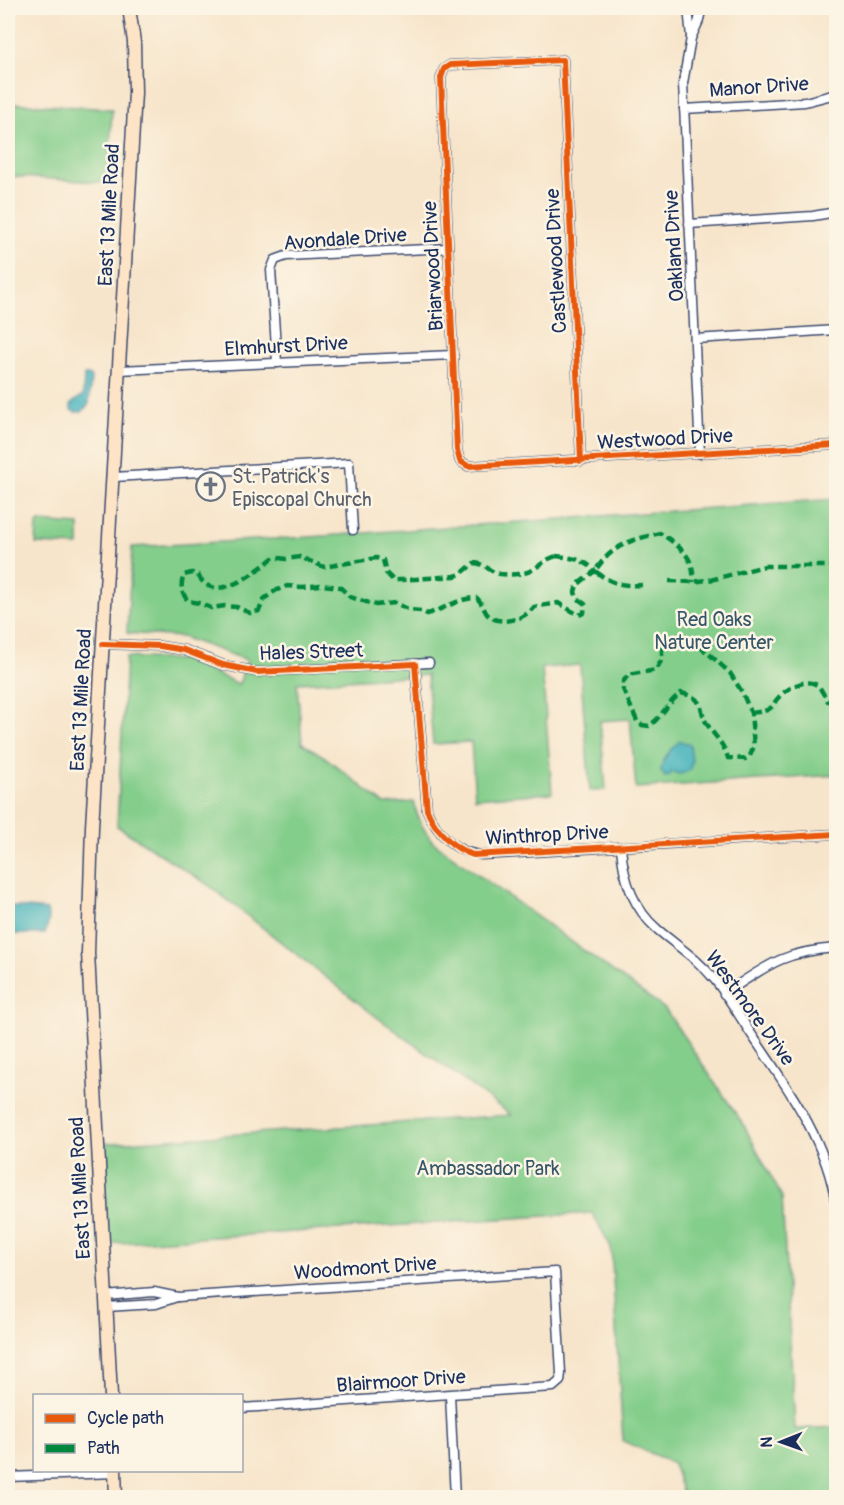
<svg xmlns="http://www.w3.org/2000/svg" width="844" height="1505" font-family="Pangolin,sans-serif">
	<rect width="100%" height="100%" fill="#fcf5e5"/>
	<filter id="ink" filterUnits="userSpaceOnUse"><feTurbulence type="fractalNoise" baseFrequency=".0167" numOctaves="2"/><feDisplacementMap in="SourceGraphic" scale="12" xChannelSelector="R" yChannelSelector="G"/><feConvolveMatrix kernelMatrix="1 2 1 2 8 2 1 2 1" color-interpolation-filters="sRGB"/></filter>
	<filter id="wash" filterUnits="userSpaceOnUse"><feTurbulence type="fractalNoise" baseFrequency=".008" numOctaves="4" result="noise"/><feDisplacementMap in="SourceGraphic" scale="24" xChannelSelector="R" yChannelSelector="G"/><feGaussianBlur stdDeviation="1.35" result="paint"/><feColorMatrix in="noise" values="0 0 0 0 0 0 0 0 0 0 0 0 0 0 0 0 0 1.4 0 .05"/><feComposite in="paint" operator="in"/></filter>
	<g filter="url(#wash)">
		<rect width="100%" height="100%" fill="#f7e5cb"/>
		<g fill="#84ce8b" stroke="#507e74" stroke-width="1.5">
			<polygon points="8,103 112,109 108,183 8,176"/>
			<path d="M836,499V775L636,788L630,719L600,721L606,790L590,791L580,665L542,668L552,793L475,798L471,742L433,744L427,675L297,683L302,743L325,757L384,804L414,802C417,819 423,829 433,842L665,1009L743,1124L782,1197L795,1429L836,1427V1497H684L673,1463L623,1441L611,1247L592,1213L104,1244L98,1144L511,1115L374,1015L207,884L117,826L126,657L184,660L239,684L247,660L182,637L127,633L132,547L310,537Z"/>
			<polygon points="39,522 79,525 79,546 36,544 37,524"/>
		</g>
		<g fill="#42b2bb" stroke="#2e708c" stroke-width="1.5">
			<polygon points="84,375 89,375 91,378 89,404 82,412 75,412 71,410 71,404 83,395"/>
			<path d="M680,741L690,744L692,762L689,771L680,774L672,772L668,776L665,777L661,771C662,758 671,749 680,741Z"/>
			<polygon points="8,906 47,910 49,921 45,934 8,934"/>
		</g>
	</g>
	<g filter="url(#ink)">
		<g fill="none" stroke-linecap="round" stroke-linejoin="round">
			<defs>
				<g id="street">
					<polyline points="688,8 691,37"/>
					<polyline points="684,109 805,102 836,94"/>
					<polyline points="689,224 813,216 836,212"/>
					<polyline points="695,339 836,330"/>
					<polyline points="277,363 271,270 275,260 286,256 448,248"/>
					<polyline points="119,370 453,355"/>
					<polyline points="700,454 683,83 691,38 698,23 702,8"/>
					<path d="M581,461L563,60L450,65L444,69L441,78L457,450L460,461L468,466C591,460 714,453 836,445"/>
					<polyline points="114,477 349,463 353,530"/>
					<polyline points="103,644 160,646 184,650 223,665 257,672 429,663"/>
					<path d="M415,664L427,810C436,832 456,854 482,855L836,834"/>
					<path d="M621,847C623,877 633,908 657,929C677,946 698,959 715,980C730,999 742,1021 756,1041C790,1091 827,1143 836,1204"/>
					<path d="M724,994C768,965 782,952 836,948"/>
					<polyline points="105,1296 154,1292 178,1297 555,1272 561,1373 560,1381 553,1387 242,1408"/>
					<polyline points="106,1307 156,1304 177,1297"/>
					<polyline points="450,1395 455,1498"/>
					<polyline points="8,1477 115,1473"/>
				</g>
				<g id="secondary">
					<polyline points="111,1396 88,953 92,827 135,93 134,42 129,8"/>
					<polyline points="115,1470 116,1498"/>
				</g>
			</defs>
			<use href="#street" stroke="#3c4a6e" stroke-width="11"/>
			<use href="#secondary" stroke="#3c4a6e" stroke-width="15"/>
			<use href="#street" stroke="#fff" stroke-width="8"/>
			<use href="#secondary" stroke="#fee4c6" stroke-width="12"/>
			<g stroke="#00873e" stroke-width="4.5" stroke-dasharray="9 4.5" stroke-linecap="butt">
				<path d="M556,556C570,557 586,560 595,571L577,585L575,592L577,598L585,604L584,613L579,615L558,603L534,607C526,619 499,627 487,614C483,608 482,603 477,598C458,598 445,609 427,614L421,611L410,610L395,603L376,605L350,597L340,587L321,585L303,587L287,586L275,591L264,599L259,611L250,613L237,607L225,606L211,608L200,603L188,601C181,592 180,585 184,575L192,573L198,575C214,607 257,571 274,557L286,559L300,557L324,567L376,558L383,560L386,573L393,580H401L455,576L461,574L474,563C485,563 489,572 500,574C509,575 524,575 532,570C541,565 546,559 556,556Z"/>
				<polyline points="669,581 693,582 714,579 765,566 836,566"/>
				<path d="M642,585C622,586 612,584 595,571C612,545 631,540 660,533C678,545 696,557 693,582"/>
				<path d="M662,647V659L656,670L628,675L623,682V689L637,721L642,725L649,726C662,717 668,702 681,693C706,698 698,709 707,724C715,737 723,742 728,758L745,759L750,756L754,746L751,713L742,692L730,673L708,653L700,647L669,644"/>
				<path d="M751,713C757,712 764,712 769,709C774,706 774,702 778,698C786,689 805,677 817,685C821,688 824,696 828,701H836"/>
			</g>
			<defs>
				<g id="cycleway">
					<path d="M581,461L563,60L450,65L444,69L441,78L457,450L460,461L468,466C591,460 714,453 836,445"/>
					<path d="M103,644L160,646L184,650L223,665L257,672L415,664L427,810C435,830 452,848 473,855L836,834"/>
				</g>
			</defs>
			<use href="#cycleway" stroke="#fcf5e5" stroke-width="10"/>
			<use href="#cycleway" stroke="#e8590c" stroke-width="6"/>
		</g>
	</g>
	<defs>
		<symbol id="church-ring" viewBox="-11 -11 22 22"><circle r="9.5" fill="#fcf5e5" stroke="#6b7280" stroke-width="1.5"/><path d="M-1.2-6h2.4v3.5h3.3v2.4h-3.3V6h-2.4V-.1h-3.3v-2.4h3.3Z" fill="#6b7280"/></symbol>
	</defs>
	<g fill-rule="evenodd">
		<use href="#church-ring" x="194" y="470" width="33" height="33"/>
	</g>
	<g text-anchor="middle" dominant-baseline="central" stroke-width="5" stroke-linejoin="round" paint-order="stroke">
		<g font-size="20" fill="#1b2f5e" stroke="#fcf5e5">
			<text transform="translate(759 87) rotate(-4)">Manor Drive</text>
			<text transform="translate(109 215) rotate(-87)">East 13 Mile Road</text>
			<text transform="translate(345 239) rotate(-4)">Avondale Drive</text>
			<text transform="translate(674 246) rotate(-93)">Oakland Drive</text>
			<text transform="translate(556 261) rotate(-93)">Castlewood Drive</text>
			<text transform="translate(433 266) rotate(-93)">Briarwood Drive</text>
			<text transform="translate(286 346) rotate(-3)">Elmhurst Drive</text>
			<text transform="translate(665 439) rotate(-3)">Westwood Drive</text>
			<text transform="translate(311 652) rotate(-2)">Hales Street</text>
			<text transform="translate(81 700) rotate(-87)">East 13 Mile Road</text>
			<text transform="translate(547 835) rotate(-3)">Winthrop Drive</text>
			<text transform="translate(750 1008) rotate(54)">Westmore Drive</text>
			<text transform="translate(80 1188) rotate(-93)">East 13 Mile Road</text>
			<text transform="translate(365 1268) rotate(-4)">Woodmont Drive</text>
			<text transform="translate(401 1381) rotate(-4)">Blairmoor Drive</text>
		</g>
		<g font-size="20" fill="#5b616d" stroke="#fcf5e5" text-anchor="start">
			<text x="232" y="476">St. Patrick's<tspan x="232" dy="23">Episcopal Church</tspan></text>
		</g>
		<g font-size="20" fill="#355769" stroke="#fcf5e5">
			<text x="714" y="619">Red Oaks<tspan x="714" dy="23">Nature Center</tspan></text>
			<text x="488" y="1168">Ambassador Park</text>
		</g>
	</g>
	<rect width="844" height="1505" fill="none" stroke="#fcf5e5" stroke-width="30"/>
	<rect x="33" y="1394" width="210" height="78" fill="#fcf5e5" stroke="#a2a6af" stroke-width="1.5"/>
	<rect x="45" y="1414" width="30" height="9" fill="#e8590c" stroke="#a2a6af" stroke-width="1.5"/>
	<text x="87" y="1424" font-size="18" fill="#1b2f5e">Cycle path</text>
	<rect x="45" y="1444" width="30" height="9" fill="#00873e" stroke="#a2a6af" stroke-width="1.5"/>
	<text x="87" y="1454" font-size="18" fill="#1b2f5e">Path</text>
	<g transform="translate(781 1442) rotate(269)" stroke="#fcf5e5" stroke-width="4.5" paint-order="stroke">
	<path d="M0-4.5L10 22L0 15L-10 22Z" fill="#1b2f5e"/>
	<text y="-9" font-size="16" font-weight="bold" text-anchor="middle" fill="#1b2f5e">N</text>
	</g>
</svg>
